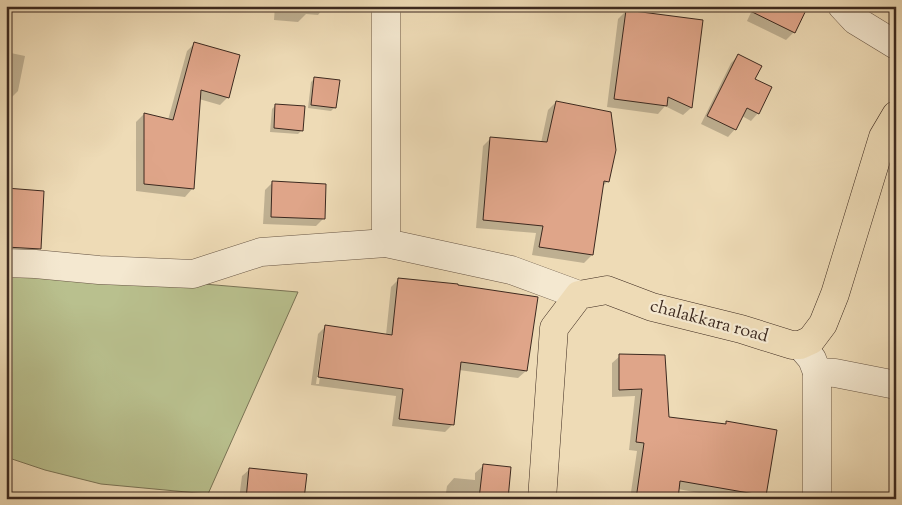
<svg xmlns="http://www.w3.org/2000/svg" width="902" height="505" font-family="'Sorts Mill Goudy',serif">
	<rect width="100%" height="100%" fill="#eedbb6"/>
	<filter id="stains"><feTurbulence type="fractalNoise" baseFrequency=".004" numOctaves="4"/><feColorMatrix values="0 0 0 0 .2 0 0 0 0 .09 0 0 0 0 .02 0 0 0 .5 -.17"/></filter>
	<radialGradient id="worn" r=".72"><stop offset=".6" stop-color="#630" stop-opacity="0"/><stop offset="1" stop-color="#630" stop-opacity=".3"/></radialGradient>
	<polygon fill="#b9c08e" stroke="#7a7456" points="6,270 133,278 298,292 208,494 101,484 45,470 6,457"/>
	<g fill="#0003" fill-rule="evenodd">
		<polygon points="275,6 325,6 318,15 306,14 298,22 274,20"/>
		<polygon points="754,6 794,32 786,40 747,21"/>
		<polygon points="626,11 702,21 691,108 683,115 665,106 658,114 607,107 618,19"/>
		<polygon points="194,44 228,97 220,105 199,99 192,189 185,197 136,191 136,122 144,114 168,120 187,51"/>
		<polygon points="6,52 25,56 18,91 10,99 6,98"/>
		<polygon points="738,56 754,80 758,113 751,121 742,116 735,129 728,137 701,124 731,63"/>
		<polygon points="315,78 335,107 331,111 308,108 311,82"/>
		<polygon points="556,102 608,181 602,187 592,255 584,263 532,255 536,233 476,228 483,146 491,138 541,143 548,110"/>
		<polygon points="276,105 302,130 298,134 270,132 272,109"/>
		<polygon points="272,183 323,219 316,226 263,224 265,190"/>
		<polygon points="6,190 40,248 32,256 6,255"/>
		<path d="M399,279L526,371L518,378L459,370L452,425L445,432L392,426L396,396L311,385L318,334L326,326L386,335L391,287ZM323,333H325L319,384H316Z"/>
		<polygon points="620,356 667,418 724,425 727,422 776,431 765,496 762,499 731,499 678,489 677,499 630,499 637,451 629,450 635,396 612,397 612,363"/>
		<polygon points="896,433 896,469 891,469 893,435"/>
		<polygon points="483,466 507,499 445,499 447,486 454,478 475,480 475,473"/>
		<polygon points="250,469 303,499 239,499 242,476"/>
		<polygon points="79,495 121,499 76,499"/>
	</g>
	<g fill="#dfa589" stroke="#3c291f">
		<polygon points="740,6 808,6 795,33"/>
		<polygon points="626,10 703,20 692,108 668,97 667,106 614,99"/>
		<polygon points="194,42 240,55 229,98 201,90 194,189 144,184 144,113 173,120"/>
		<polygon points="738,54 762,66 755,79 772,87 759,114 747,108 736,130 707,116"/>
		<polygon points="314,77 340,80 336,108 311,105"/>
		<polygon points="556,101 611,112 616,150 609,182 604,181 593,255 539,247 543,226 483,220 490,137 547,142"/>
		<polygon points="275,104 305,106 303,131 274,128"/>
		<polygon points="272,181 326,184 325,219 271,217"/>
		<polygon points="6,188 44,191 41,249 6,247"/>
		<polygon points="398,278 458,284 458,285 538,297 527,371 461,362 454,425 399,419 403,389 318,377 325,325 392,335"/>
		<polygon points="619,354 665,355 669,417 726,424 726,421 777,430 766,496 680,481 678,499 636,499 644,443 636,442 642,389 619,390"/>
		<polygon points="483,464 511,467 508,499 479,499"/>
		<polygon points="249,468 307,474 304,499 246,499"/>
	</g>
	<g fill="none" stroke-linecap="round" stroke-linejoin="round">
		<defs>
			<g id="minor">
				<polyline points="386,6 386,243"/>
				<polyline points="842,6 855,20 896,45"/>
				<polyline points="6,263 35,264 99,270 193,274 261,252 386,243 511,270 579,295"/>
				<polyline points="800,345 812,359 817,372 817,499"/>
				<polyline points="817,372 835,373 896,385"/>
			</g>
			<polyline id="major" points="542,499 554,328 579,295 607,290 652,307 741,329 792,345 800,345 811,340 823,324 835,294 883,137 896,115"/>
		</defs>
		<use href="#minor" stroke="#685645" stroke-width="29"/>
		<use href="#major" stroke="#3c291f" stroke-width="29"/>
		<use href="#minor" stroke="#f4e8d0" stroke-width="28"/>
		<use href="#major" stroke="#eedbb6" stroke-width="28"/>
	</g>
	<g text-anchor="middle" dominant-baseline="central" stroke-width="4.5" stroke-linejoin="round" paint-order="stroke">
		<g font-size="18" fill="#3c291f" stroke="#f4e8d0">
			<text transform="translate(709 322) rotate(15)">chalakkara road</text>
		</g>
	</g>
	<rect width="902" height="505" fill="none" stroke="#eedbb6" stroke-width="25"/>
	<rect x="8" y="8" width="887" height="490" fill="none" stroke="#3c291f" stroke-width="2.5"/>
	<rect x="12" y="12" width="877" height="480" fill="none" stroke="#3c291f"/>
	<rect width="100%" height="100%" filter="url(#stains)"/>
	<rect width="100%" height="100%" fill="url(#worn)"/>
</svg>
